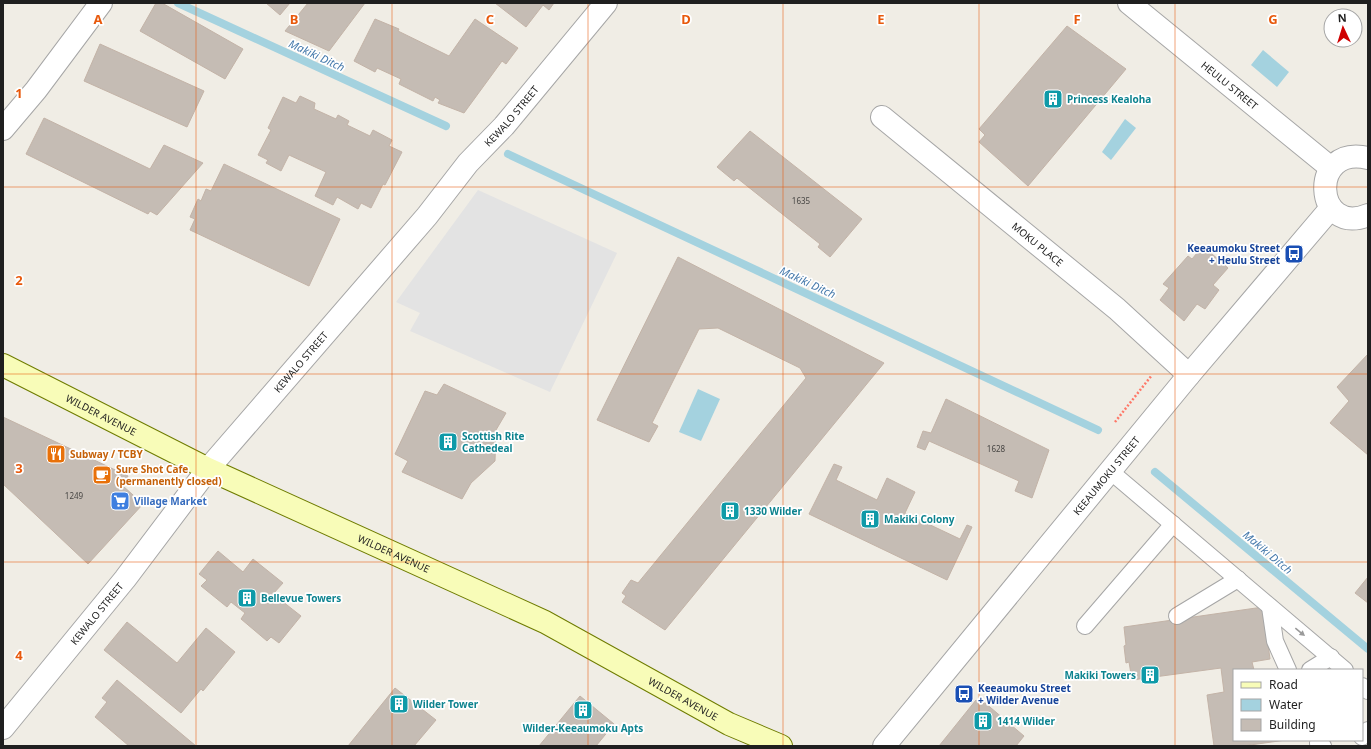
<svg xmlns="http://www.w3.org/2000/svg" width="1371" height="749" font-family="'Noto Sans',sans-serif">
	<rect width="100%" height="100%" fill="#f0ede5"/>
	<polygon fill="#e3e3e3" points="478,190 617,253 550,392 410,331 420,313 396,302"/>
	<g fill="#a4d2df">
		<polygon points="1263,50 1289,72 1277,87 1251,65"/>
		<polygon points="1125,119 1136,128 1111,160 1102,152"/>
		<polygon points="698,389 720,399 701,441 679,432"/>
	</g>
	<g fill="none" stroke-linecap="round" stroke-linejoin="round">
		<g stroke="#a4d2df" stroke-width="8">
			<polyline points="178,3 446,126"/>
			<polyline points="508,154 1098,430"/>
			<polyline points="1155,472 1368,649"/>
		</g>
	</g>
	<g fill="#c5bcb4" stroke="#c3b3a7">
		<polygon points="156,3 162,3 243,49 225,79 140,31"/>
		<polygon points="266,3 290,3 280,15"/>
		<polygon points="308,3 365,3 329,51 285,31"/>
		<polygon points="495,3 554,3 549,10 543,5 526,27"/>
		<polygon points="375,19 399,29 398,31 449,56 475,19 518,48 506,64 502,61 464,113 438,103 440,100 435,97 433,101 399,84 401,79 377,68 375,72 354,61"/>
		<polygon points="1067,26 1126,69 1028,186 979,142 985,135 979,129"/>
		<polygon points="100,44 204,91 187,127 84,81"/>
		<polygon points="300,96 315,103 314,109 336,119 338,115 349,121 347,125 370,136 373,130 392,140 389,146 402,152 385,185 383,184 371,208 361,203 358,209 337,197 333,205 315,196 326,172 289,155 281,171 266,163 268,160 258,155 271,130 268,128 283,97 296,103"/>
		<polygon points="44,118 150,169 164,145 203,163 157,215 150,211 148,214 26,154"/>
		<polygon points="750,131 862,219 830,257 818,247 820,244 737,178 734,181 717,167"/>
		<polygon points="224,164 340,219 309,286 190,230 195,219 190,217 198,199 201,201 206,189 211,191"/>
		<polygon points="1203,246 1228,268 1213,285 1219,290 1205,309 1197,304 1184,321 1160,300 1169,288 1163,284 1188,256 1192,259"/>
		<polygon points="678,257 884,363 665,630 622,602 626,596 622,593 631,580 638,583 806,378 800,368 718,328 699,329 652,423 658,426 649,442 597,420"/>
		<polygon points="1368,354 1368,455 1330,423 1349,401 1337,387"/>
		<polygon points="444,384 506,413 496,430 495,461 471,483 462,499 402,472 408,461 395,454 425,391 437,395"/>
		<polygon points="946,399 1049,450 1032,498 1015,491 1019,481 929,441 925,450 917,447 923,431 931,433"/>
		<polygon points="3,417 128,476 123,486 143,504 88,564 3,484"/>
		<polygon points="834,464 842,467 836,480 877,500 887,478 915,492 905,513 960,539 967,525 972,527 947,580 809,514"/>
		<polygon points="218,551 243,572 253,559 283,583 273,594 301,616 279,643 271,637 267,641 241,619 245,613 231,602 227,607 201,586 207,580 199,574"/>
		<polygon points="1368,577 1368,603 1355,593"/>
		<polygon points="1263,607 1270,659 1252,662 1254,670 1234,670 1234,740 1286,740 1243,746 1214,746 1207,695 1224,692 1221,668 1132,680 1129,662 1126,663 1124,646 1126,645 1124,627"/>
		<polygon points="127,622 177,663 206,628 235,652 203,691 201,689 181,713 104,650"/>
		<polygon points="117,680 196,746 129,746 95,717 107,702 102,698"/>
		<polygon points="395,688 436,720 414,746 348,746"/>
		<polygon points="580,696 614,724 596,746 539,746"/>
		<polygon points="976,700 982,705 984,702 1024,736 1016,746 939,746"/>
	</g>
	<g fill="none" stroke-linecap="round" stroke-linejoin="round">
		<defs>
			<g id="service">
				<polyline points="1110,471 1345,670"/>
				<polyline points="1270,607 1275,641 1288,670"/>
				<polyline points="1177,616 1238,579"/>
				<polyline points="1085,626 1173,524"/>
				<polyline points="1310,670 1331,657"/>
				<polyline points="1362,686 1368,691"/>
				<polyline points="1362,737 1368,730"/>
				<polyline points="1318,743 1323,746"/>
			</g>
			<g id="minor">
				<path id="s1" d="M1129,3L1331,168"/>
				<path id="s2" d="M882,117L1117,309L1189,375"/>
				<polyline points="3,129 36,90 101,3"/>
				<path id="s3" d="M3,728L125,579L208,469L427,216L468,163L504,126L606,3"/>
			</g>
			<g id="tertiary">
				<path d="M1368,158C1308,144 1314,237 1368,215"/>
				<path id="s4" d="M884,746L1189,375L1331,208"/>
			</g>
			<g id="secondary">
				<path id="s5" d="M3,365L208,469L545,622L729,724L781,746"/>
			</g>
		</defs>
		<use href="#service" stroke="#a6a6a6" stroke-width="18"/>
		<use href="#minor" stroke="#a6a6a6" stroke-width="24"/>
		<use href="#tertiary" stroke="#a6a6a6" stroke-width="24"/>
		<use href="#secondary" stroke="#6f7c01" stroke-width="24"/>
		<polyline stroke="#fe7868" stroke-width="2.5" stroke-dasharray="2 2" stroke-linecap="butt" points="1115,422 1152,375"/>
		<use href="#service" stroke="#fff" stroke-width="16"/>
		<use href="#minor" stroke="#fff" stroke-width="22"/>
		<use href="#tertiary" stroke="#fff" stroke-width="22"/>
		<use href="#secondary" stroke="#f8fcb8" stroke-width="22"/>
	</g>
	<defs><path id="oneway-solid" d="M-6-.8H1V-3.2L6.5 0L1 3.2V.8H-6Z"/></defs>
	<use fill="#9a9a9a" href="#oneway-solid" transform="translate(1300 632) rotate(39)"/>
	<path fill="none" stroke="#e8590c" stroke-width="1" stroke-opacity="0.55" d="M196,3V746M392,3V746M588,3V746M783,3V746M979,3V746M1175,3V746M3,187H1368M3,374H1368M3,562H1368"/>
	<defs>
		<symbol id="building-square" viewBox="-11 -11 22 22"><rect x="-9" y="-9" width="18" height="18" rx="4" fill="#0f9aa8" stroke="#fff"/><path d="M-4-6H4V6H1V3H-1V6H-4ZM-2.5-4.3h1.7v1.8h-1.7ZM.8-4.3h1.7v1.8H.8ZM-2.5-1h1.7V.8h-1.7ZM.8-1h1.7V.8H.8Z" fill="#fff"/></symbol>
		<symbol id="bus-square" viewBox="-11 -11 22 22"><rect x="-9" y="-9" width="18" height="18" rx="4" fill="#1a4fb4" stroke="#fff"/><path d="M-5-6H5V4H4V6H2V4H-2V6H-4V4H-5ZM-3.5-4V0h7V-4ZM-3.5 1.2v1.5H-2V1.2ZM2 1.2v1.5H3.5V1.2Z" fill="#fff"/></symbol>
		<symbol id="restaurant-square" viewBox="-11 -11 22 22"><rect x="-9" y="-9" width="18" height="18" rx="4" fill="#e8710a" stroke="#fff"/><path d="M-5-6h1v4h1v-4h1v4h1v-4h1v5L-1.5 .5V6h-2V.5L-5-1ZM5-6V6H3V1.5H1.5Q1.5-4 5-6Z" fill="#fff"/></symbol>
		<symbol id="cafe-square" viewBox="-11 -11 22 22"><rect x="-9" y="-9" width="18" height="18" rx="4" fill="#e8710a" stroke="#fff"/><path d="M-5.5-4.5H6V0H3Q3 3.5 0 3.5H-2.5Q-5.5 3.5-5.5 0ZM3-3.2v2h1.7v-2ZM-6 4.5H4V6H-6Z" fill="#fff"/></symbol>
		<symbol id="supermarket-square" viewBox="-11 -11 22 22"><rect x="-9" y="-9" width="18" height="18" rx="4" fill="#3f7fe0" stroke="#fff"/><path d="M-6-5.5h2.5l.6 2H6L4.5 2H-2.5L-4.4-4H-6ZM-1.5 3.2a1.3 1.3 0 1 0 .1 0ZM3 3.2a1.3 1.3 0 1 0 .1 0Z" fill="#fff"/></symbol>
	</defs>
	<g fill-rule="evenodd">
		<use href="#building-square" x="1042" y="88" width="22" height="22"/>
		<use href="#bus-square" x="1283" y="243" width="22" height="22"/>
		<use href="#building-square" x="437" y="431" width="22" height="22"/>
		<use href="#restaurant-square" x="45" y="443" width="22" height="22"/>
		<use href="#cafe-square" x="91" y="464" width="22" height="22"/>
		<use href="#supermarket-square" x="109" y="490" width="22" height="22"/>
		<use href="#building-square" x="719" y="500" width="22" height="22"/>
		<use href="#building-square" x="859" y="508" width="22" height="22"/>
		<use href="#building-square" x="236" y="587" width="22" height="22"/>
		<use href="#building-square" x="1139" y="664" width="22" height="22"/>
		<use href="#bus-square" x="953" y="683" width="22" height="22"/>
		<use href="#building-square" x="388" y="693" width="22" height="22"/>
		<use href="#building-square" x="572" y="699" width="22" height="22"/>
		<use href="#building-square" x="972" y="710" width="22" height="22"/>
	</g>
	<g text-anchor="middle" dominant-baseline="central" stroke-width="3.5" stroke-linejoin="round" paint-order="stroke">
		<g font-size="8" fill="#484644">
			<text x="801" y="200">1635</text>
			<text x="996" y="448">1628</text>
			<text x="74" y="495">1249</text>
		</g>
		<g font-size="10" fill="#1f1f1f" stroke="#fff">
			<text stroke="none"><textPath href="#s1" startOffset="130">HEULU STREET</textPath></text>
			<text stroke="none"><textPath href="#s3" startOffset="796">KEWALO STREET</textPath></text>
			<text stroke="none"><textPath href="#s2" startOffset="201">MOKU PLACE</textPath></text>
			<text stroke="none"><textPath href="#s3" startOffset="472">KEWALO STREET</textPath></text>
			<text stroke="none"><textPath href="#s5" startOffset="110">WILDER AVENUE</textPath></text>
			<text stroke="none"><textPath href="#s4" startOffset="350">KEEAUMOKU STREET</textPath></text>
			<text stroke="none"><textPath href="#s5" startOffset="434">WILDER AVENUE</textPath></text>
			<text stroke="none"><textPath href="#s3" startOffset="148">KEWALO STREET</textPath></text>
			<text stroke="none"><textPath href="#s5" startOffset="758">WILDER AVENUE</textPath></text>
		</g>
		<g font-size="10" font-weight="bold" fill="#0d838f" stroke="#fff" text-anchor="start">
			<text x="1067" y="99">Princess Kealoha</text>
			<text x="462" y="436">Scottish Rite<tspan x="462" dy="12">Cathedeal</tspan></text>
			<text x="744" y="511">1330 Wilder</text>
			<text x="884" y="519">Makiki Colony</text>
			<text x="261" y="598">Bellevue Towers</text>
			<text x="1136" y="675" text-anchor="end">Makiki Towers</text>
			<text x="413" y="704">Wilder Tower</text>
			<text x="997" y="721">1414 Wilder</text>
			<text x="583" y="728" text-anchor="middle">Wilder-Keeaumoku Apts</text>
		</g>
		<g font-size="10" font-weight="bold" fill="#164399" stroke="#fff" text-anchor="end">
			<text x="1280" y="248">Keeaumoku Street<tspan x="1280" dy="12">+ Heulu Street</tspan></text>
			<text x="978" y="688" text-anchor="start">Keeaumoku Street<tspan x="978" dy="12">+ Wilder Avenue</tspan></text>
		</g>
		<g font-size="10" font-weight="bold" fill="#c56008" stroke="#fff" text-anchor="start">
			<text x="70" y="454">Subway / TCBY</text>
			<text x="116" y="469">Sure Shot Cafe<tspan x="116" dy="12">(permanently closed)</tspan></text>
		</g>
		<g font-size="10" font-weight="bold" fill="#366cbe" stroke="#fff" text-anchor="start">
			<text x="134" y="501">Village Market</text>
		</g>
		<g font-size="11" font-style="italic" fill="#4579ab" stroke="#fff">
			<text transform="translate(317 55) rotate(25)">Makiki Ditch</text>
			<text transform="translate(808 282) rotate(25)">Makiki Ditch</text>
			<text transform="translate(1268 552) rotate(40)">Makiki Ditch</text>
		</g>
	</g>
	<g font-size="13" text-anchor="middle" font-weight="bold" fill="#e8590c" stroke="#fff" stroke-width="3.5" stroke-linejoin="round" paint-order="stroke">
		<text x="98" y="24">A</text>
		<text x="294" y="24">B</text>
		<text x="490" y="24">C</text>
		<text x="686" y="24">D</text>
		<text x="881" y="24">E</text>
		<text x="1077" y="24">F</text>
		<text x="1273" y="24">G</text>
		<text x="19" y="98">1</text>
		<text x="19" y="285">2</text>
		<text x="19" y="473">3</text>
		<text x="19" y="660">4</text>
	</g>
	<rect width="1371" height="749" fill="none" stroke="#1f1f1f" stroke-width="8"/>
	<rect x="1233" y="669" width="130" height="72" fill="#ffffff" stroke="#a5a5a5"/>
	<rect x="1241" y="682" width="20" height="6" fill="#f8fcb8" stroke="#a5a5a5"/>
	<text x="1269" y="689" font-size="12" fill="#1f1f1f">Road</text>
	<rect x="1241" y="699" width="20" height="12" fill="#a4d2df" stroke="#a5a5a5"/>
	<text x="1269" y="709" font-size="12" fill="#1f1f1f">Water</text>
	<rect x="1241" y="719" width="20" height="12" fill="#c5bcb4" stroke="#a5a5a5"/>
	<text x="1269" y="729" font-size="12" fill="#1f1f1f">Building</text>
	<g transform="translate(1343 28) rotate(356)"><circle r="19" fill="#ffffff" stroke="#a5a5a5"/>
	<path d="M0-3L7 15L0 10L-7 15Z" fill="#cf0000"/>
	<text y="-6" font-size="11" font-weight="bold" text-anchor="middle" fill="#1f1f1f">N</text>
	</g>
</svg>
